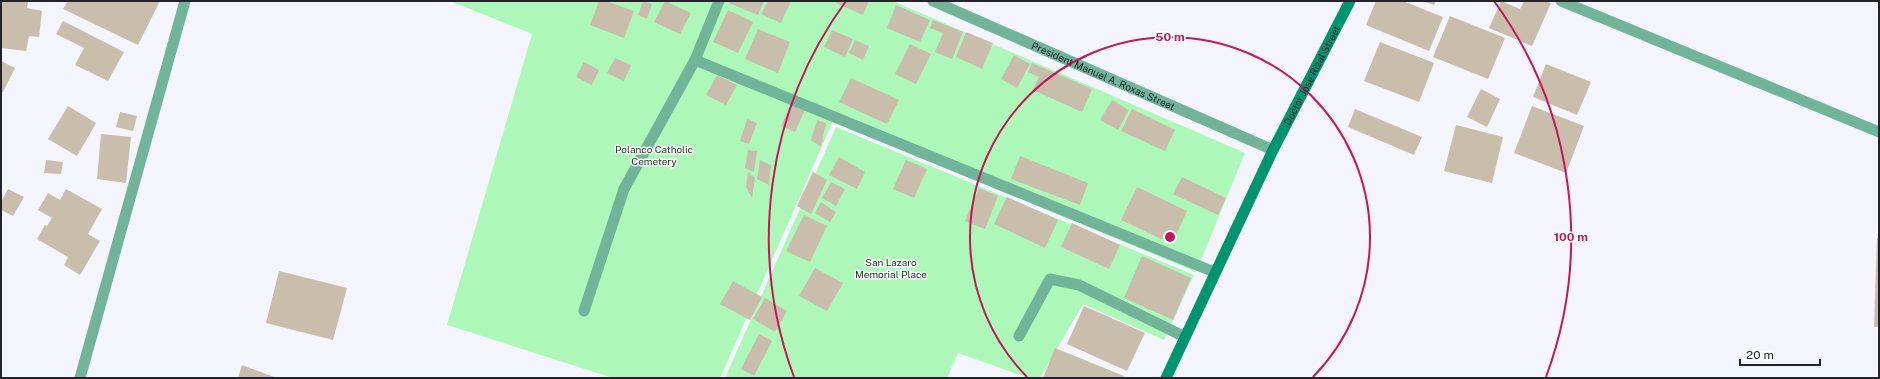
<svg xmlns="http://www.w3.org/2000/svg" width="1880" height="379" font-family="'Public Sans',sans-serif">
	<rect width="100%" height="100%" fill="#f4f4fc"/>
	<g fill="#adf8b9">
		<polygon points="450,1 893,1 1245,153 1196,272 833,121 720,378 613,378 447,325 532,34"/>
		<polygon points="836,127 1194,275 1164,340 1083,304 1040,378 1029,378 958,353 947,378 725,378"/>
	</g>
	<g fill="#c9bdab">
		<polygon points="1,1 28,1 27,8 42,11 39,37 29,36 26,51 1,48"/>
		<polygon points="68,1 160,1 138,45 63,9"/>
		<polygon points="599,1 606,1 634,11 624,38 590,25"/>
		<polygon points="643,1 652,4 647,19 638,15"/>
		<polygon points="665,1 691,13 680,34 654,22"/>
		<polygon points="730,1 764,1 758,15 729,3"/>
		<polygon points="768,1 791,1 781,23 761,14"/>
		<polygon points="837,1 869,1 863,15 836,3"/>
		<polygon points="1376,1 1403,1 1443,17 1429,51 1366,25"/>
		<polygon points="1423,1 1436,1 1434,5"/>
		<polygon points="1501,1 1520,9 1524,1 1546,1 1551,3 1532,46 1489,28"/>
		<polygon points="896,5 930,20 920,42 887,28"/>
		<polygon points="728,10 753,22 738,53 713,42"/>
		<polygon points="1450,16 1505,38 1488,79 1433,57"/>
		<polygon points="933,20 963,32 952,59 935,52 943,33 930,28"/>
		<polygon points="63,21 124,52 108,81 75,65 84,48 56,34"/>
		<polygon points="758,29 790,42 778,73 745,59"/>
		<polygon points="832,30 853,39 845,57 824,47"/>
		<polygon points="966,32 993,43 982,69 956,57"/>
		<polygon points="855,40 869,46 863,60 849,53"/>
		<polygon points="1380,42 1434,63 1419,102 1364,81"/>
		<polygon points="910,44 931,54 916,84 895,74"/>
		<polygon points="1014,55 1030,64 1017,88 1001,79"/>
		<polygon points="615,58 631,65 624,81 607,73"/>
		<polygon points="1,61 15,68 3,92 1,91"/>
		<polygon points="584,62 599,70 592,85 576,77"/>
		<polygon points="1032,63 1092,89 1082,112 1033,90 1039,77 1028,72"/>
		<polygon points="1546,64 1591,82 1577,115 1533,97"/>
		<polygon points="717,75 737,85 726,105 706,95"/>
		<polygon points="851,78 899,100 887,124 839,102"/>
		<polygon points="1481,89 1500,99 1487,127 1467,117"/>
		<polygon points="1112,100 1129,110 1118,130 1100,120"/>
		<polygon points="791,104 805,110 795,132 781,126"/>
		<polygon points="68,106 96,123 77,156 48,139"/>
		<polygon points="1532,106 1584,126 1566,173 1514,153"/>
		<polygon points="1132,109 1175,130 1165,151 1121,131"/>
		<polygon points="1355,109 1422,137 1414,155 1348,127"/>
		<polygon points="120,112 137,116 133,131 116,127"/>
		<polygon points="747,119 757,123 749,144 740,141"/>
		<polygon points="817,120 826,123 821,147 811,140"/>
		<polygon points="1456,125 1503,137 1492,183 1444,171"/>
		<polygon points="101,134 131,137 126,183 97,179"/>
		<polygon points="748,150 757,151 754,172 745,168"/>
		<polygon points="1020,156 1088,183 1080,205 1011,179"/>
		<polygon points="839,157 865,172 857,189 829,175"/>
		<polygon points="46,160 63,162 61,174 44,173"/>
		<polygon points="760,160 771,165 769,185 757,179"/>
		<polygon points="906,160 927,169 914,198 893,189"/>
		<polygon points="748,172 755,178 752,198 746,187"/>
		<polygon points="813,172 827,180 811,214 797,206"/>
		<polygon points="1182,177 1226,198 1218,215 1173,194"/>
		<polygon points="831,182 845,189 836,206 822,198"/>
		<polygon points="1137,187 1187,211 1172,244 1121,220"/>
		<polygon points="979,188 998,196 985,229 965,221"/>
		<polygon points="8,189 24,197 13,216 1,210 1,202"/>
		<polygon points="66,189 102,209 88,234 100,241 80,275 64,265 68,257 37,239 45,225 47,226 52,218 38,210 48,193 60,200"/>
		<polygon points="1007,197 1058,220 1045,248 994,224"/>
		<polygon points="821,202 836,212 830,222 815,213"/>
		<polygon points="804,215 827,226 810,262 786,251"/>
		<polygon points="1072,223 1120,245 1109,269 1061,247"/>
		<polygon points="1877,238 1879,238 1879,327 1874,327"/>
		<polygon points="1142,256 1191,278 1173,320 1124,298"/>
		<polygon points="815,268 843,283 827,311 799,296"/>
		<polygon points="279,271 347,288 333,340 266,323"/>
		<polygon points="733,281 762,297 750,320 720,304"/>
		<polygon points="765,298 787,311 775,332 753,319"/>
		<polygon points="1084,306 1145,333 1127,371 1067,344"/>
		<polygon points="759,334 772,341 754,376 741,369"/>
		<polygon points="1055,348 1124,376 1123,378 1043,378"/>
		<polygon points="242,365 277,378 238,378"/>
	</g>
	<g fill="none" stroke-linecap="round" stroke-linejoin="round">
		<g stroke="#71b49a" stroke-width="11">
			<polyline points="719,1 695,60 1214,272"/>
			<polyline points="584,311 624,189 695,60"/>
			<polyline points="1019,336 1050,279 1079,285 1185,337"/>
		</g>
		<g stroke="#71b49a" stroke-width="11">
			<path id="s1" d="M933,1L1273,150"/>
			<polyline points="1561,1 1879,132"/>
			<polyline points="80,378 185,1"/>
		</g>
		<path stroke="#02946f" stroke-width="11" id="s2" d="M1166,378L1273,150L1350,1"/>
	</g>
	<g fill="none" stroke="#c2185b" stroke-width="2">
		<path d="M1027 377A200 200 0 1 1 1313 377"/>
		<path d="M794 377A401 401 0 0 1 846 1M1494 1A401 401 0 0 1 1546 377"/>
	</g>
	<g text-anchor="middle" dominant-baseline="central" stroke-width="3" stroke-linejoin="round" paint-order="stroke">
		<g font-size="10" fill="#24232b" stroke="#fff">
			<text stroke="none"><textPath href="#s1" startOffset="186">President Manuel A. Roxas Street</textPath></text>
			<text stroke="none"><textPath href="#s2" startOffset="336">Doctor Jose Rizal Street</textPath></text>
		</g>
		<g font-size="10" fill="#113118" stroke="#fff">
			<text x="654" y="149">Polanco Catholic<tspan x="654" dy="12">Cemetery</tspan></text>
			<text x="891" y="262">San Lazaro<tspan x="891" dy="12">Memorial Place</tspan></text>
		</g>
	</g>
	<circle cx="1170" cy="237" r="6" fill="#c2185b" stroke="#fff" stroke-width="2"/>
	<g font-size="12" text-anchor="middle" font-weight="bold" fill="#c2185b" stroke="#fff" stroke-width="3" stroke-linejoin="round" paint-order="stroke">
		<text x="1170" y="41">50 m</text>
		<text x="1571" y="241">100 m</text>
	</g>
	<rect width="1880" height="379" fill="none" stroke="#24232b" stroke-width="4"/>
	<path d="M1740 359v6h80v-6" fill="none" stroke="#24232b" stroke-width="2"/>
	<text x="1746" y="359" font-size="12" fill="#24232b" stroke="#ffffff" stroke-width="3" paint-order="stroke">20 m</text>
</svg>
